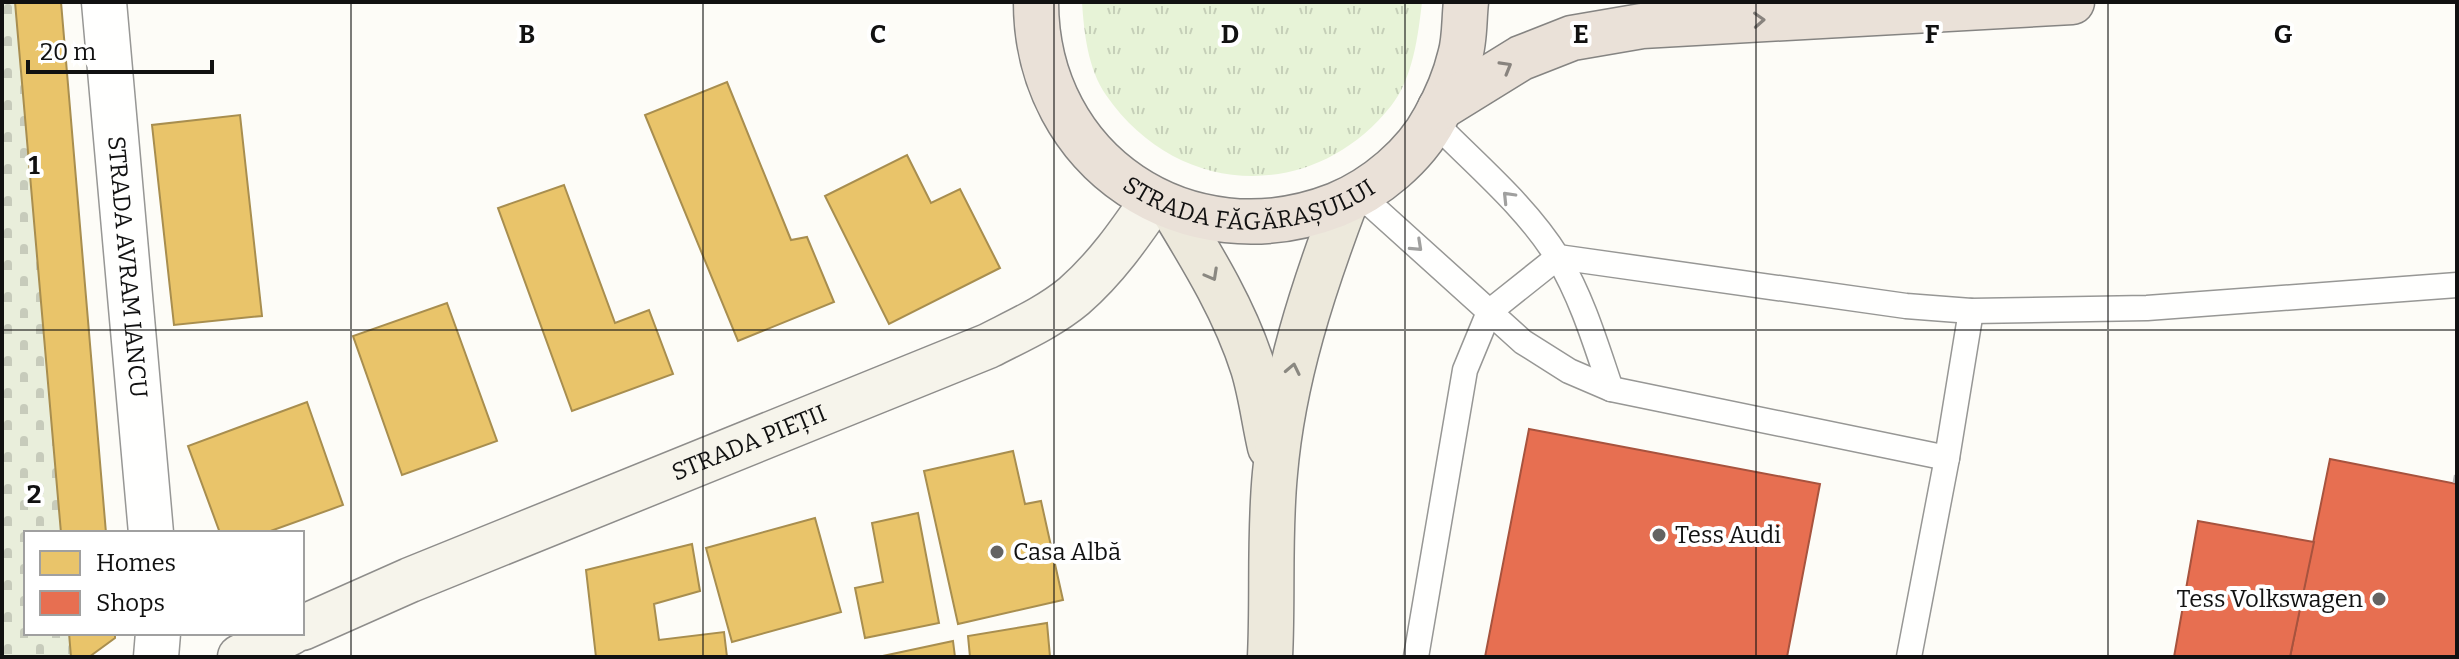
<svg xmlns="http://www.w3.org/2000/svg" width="2459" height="659" font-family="Bitter,serif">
	<defs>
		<pattern id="grass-tufts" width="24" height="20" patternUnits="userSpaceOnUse" patternTransform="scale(2)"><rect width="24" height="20" fill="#e7f3d7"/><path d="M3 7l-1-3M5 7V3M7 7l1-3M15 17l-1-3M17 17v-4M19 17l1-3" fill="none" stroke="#c5cfb8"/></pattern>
		<pattern id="cemetery-stones" width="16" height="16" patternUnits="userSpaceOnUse" patternTransform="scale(2)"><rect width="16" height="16" fill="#e9eedb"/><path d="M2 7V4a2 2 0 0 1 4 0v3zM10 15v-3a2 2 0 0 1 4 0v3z" fill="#c7cbbb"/></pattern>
	</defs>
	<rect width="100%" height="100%" fill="#fdfcf7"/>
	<path fill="url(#grass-tufts)" d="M1082,2H1422C1418,36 1413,78 1391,106C1313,204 1177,198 1106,95C1088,69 1084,33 1082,2Z"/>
	<polygon fill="url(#cemetery-stones)" points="2,2 61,2 106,533 26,533 26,633 115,633 115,638 89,657 2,657"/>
	<g fill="#e9c46a" stroke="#a88e4f" stroke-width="2">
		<polygon points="15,2 61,2 106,533 61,533"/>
		<polygon points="727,82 791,240 807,237 834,302 738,341 645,115"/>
		<polygon points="240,115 262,316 174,325 152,125"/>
		<polygon points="907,155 931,203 960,189 1000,268 889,324 825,196"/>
		<polygon points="564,185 615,323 649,310 673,374 572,411 498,208"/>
		<polygon points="447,303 497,441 402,475 353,336"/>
		<polygon points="307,402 343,505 265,533 220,533 188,446"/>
		<polygon points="1013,451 1025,504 1041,501 1063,600 958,624 924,471"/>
		<polygon points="918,513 939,623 865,638 855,588 883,582 872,523"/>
		<polygon points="815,518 841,612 732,642 706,548"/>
		<polygon points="692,544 700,591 654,604 659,640 724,632 727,657 596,657 586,570"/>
		<polygon points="1047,623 1050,657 970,657 968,636"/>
		<polygon points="69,633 115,633 115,638 89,657 71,657"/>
		<polygon points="953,641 955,657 878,657"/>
	</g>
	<g fill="#e76f51" stroke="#a7533e" stroke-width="2">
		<polygon points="1529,429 1820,484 1787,657 1485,657"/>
		<polygon points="2330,459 2457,484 2457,657 2290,657"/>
		<polygon points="2198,521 2314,542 2290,657 2174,657"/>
	</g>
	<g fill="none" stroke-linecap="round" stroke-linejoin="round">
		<defs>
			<g id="lane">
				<path d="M1434,122C1476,165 1526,206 1558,258C1582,298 1596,345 1611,389"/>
				<polyline points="1359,194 1523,342 1569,371 1611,389 1947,458"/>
				<polyline points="1416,657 1465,370 1489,312 1558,257 1906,306 1971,311 2147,308 2457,285"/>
				<polyline points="1909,657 1947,458 1971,311"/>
			</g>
			<g id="street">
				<path id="s1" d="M104,2L151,533"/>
				<polyline points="156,657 158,633"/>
			</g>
			<g id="secondary">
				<path id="s2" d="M302,628L410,580L988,346C1017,331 1049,317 1074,296C1106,268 1129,235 1153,200"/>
				<polyline points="240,657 290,633"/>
			</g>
			<g id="primary">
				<path d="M1172,208C1203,259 1235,311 1253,368C1261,394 1264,421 1270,447"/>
				<path d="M1270,657C1273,596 1269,534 1275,473C1283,379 1313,288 1346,201"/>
			</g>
			<g id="highway">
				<path id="s3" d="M1036,2C1036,162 1188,263 1336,205C1375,189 1415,156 1435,118C1445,100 1455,77 1460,56C1465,40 1464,19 1466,2"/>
				<polyline points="1440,108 1521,58 1572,38 1642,26 2072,2"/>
			</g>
		</defs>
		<use href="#lane" stroke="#979795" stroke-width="27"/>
		<use href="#street" stroke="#979795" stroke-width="47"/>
		<use href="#secondary" stroke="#8e8d8b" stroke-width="47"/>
		<use href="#primary" stroke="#858482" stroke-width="47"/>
		<use href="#highway" stroke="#858482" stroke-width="47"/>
		<polyline stroke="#b9b9b8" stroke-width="5" stroke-dasharray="8 4" stroke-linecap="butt" points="2455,483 2457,472"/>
		<use href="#lane" stroke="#fffffe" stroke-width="24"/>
		<use href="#street" stroke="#fffffe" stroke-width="44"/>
		<use href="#secondary" stroke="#f6f4eb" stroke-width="44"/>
		<use href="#primary" stroke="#ede9dc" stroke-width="44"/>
		<use href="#highway" stroke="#eae1d8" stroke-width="44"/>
	</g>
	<defs><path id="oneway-chevron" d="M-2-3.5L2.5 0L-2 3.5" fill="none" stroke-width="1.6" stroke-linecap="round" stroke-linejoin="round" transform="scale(2)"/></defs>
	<g stroke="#88837e">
		<use href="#oneway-chevron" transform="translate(1759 20) rotate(-3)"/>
		<use href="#oneway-chevron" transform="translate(1506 67) rotate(-30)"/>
	</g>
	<g stroke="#a0a09f">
		<use href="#oneway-chevron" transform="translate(1508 197) rotate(-134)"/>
		<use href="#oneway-chevron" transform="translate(1417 246) rotate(43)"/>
	</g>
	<g stroke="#8a8881">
		<use href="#oneway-chevron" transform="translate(1212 275) rotate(61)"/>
		<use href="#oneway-chevron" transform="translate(1293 369) rotate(-78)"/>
	</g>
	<path fill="none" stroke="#111" stroke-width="2" stroke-opacity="0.55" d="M351,2V657M703,2V657M1054,2V657M1405,2V657M1756,2V657M2108,2V657M2,330H2457"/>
	<g fill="#646362" stroke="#fff" stroke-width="3">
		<circle cx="1659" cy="535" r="8"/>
		<circle cx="997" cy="552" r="8"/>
		<circle cx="2379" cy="599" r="8"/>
	</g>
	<g text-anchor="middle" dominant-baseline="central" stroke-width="8" stroke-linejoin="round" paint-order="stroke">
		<g font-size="24" fill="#111" stroke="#fff">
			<text stroke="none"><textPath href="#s3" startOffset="340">STRADA FĂGĂRAȘULUI</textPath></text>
			<text stroke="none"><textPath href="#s1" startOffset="266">STRADA AVRAM IANCU</textPath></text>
			<text stroke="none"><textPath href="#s2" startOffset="484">STRADA PIEȚII</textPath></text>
		</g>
		<g font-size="24" fill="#111" stroke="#fff" text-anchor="start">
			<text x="1675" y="535">Tess Audi</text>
			<text x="1013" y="552">Casa Albă</text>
			<text x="2363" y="599" text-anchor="end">Tess Volkswagen</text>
		</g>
	</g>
	<g font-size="26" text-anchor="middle" font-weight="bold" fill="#111" stroke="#fff" stroke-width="8" stroke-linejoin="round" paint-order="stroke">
		<text x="527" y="43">B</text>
		<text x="878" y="43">C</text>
		<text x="1230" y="43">D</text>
		<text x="1581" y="43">E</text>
		<text x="1932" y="43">F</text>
		<text x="2283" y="43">G</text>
		<text x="34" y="174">1</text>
		<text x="34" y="503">2</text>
	</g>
	<rect width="2459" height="659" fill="none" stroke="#111111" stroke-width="8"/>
	<rect x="24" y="531" width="280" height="104" fill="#ffffff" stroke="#a0a0a0" stroke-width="2"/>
	<rect x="40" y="551" width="40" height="24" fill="#e9c46a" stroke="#a0a0a0" stroke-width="2"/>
	<text x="96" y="571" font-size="24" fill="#111111">Homes</text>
	<rect x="40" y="591" width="40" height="24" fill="#e76f51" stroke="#a0a0a0" stroke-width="2"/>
	<text x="96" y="611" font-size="24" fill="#111111">Shops</text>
	<path d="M28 60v12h184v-12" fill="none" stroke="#111111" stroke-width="4"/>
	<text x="40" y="60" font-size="24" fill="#111111" stroke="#ffffff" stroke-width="6" paint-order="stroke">20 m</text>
</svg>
